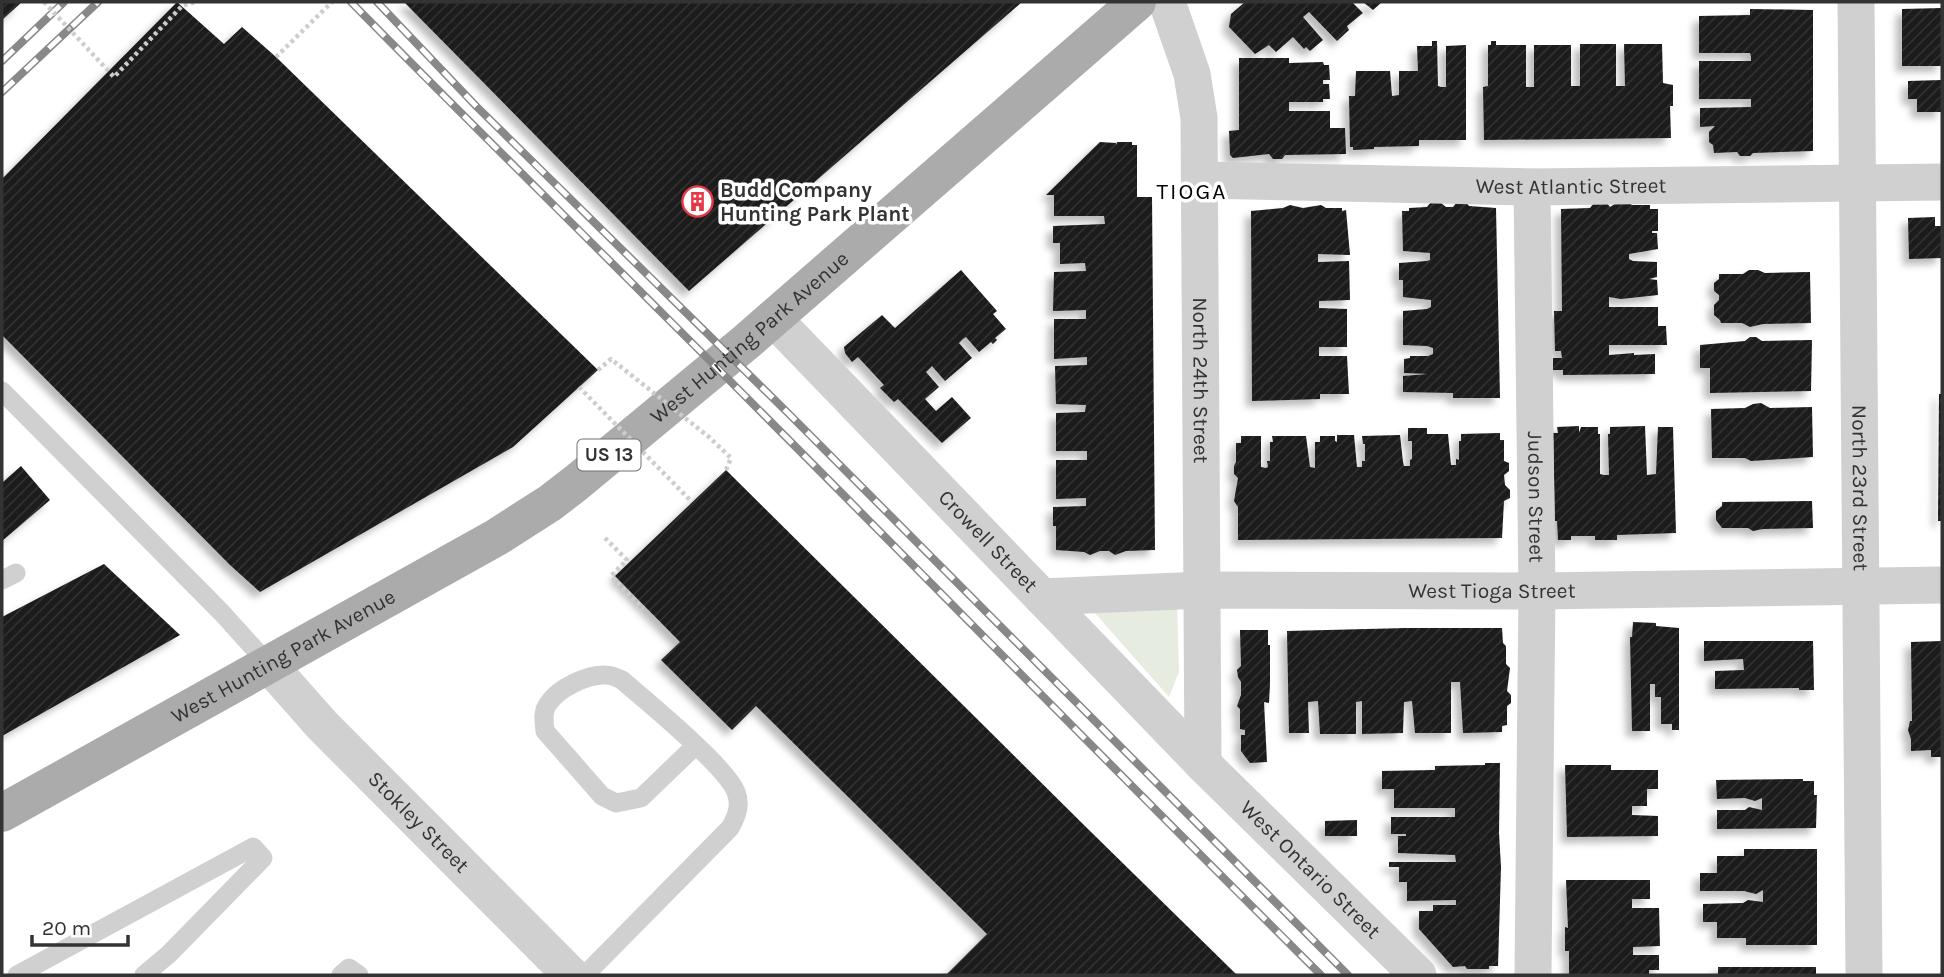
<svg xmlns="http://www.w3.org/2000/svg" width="1944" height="977" font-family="Karla,sans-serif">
	<defs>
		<pattern id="building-hatch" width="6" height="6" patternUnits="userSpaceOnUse" patternTransform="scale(1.75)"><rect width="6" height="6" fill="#1a1a1a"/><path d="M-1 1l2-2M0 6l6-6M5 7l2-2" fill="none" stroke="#333"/></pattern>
		<filter id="shadow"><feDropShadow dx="-6" dy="6" stdDeviation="3.5" flood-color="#0004"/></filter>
	</defs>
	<rect width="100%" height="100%" fill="#fff"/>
	<polygon fill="#e6ecdf" points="1177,602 1179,672 1169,697 1087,604"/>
	<g fill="url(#building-hatch)" filter="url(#shadow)">
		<polygon points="2,2 22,2 2,20"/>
		<polygon points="177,2 224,44 242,27 276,57 598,370 513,447 260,592 230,565 2,335 2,179"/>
		<polygon points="404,2 1022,2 689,291"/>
		<polygon points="1245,2 1352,2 1363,13 1347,26 1346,24 1349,30 1337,41 1309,12 1303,17 1323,40 1310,51 1306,47 1304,49 1293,37 1276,52 1269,45 1255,54 1229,27 1231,14"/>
		<polygon points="1363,2 1382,2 1373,10"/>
		<polygon points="1942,8 1942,66 1902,66 1902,9"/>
		<polygon points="1750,9 1813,10 1813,151 1753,153 1750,156 1740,156 1737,152 1714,153 1713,145 1709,142 1709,132 1715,126 1700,127 1700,108 1751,107 1751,99 1699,99 1699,61 1751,61 1751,57 1750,53 1699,53 1699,16 1750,15"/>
		<polygon points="1432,41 1437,41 1438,86 1441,87 1446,87 1446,46 1466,45 1466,140 1419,140 1419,146 1374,147 1374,149 1353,150 1353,147 1350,147 1349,96 1355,96 1356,71 1390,71 1392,96 1399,95 1399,71 1418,71 1417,46 1432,46"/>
		<polygon points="1491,41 1496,41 1496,45 1526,45 1526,87 1534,87 1534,45 1571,45 1571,86 1580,86 1580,44 1616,44 1616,86 1625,86 1624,44 1662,44 1663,83 1673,85 1673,106 1670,106 1671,138 1484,140 1483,87 1488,86 1488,45 1491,45"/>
		<polygon points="1239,58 1289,58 1289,63 1323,62 1324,65 1329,65 1330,80 1323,80 1323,84 1329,84 1330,99 1323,99 1323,102 1289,102 1289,111 1330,111 1330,128 1345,128 1346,154 1285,155 1282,159 1273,159 1269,154 1233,158 1230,155 1229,131 1239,130"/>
		<polygon points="1942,80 1942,112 1917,112 1917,99 1908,99 1908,81"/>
		<polygon points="1100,142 1116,143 1116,145 1117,142 1132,142 1132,145 1137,145 1137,197 1152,197 1155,550 1126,551 1115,555 1109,551 1100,551 1090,555 1084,552 1056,550 1056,526 1053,526 1053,507 1086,506 1086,498 1056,499 1056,460 1087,460 1087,451 1056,451 1056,413 1085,412 1086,405 1056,404 1055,366 1087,365 1087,357 1054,359 1054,319 1086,319 1086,310 1053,311 1054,272 1086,271 1085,263 1060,264 1060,243 1053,243 1053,226 1105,224 1104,216 1054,216 1054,195 1046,195"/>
		<polygon points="1431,202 1440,202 1446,207 1453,207 1457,202 1466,202 1469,206 1496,208 1500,398 1453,398 1453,393 1403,392 1403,376 1428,374 1404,373 1404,359 1410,358 1410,356 1428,356 1433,354 1433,348 1427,346 1403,345 1403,311 1427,309 1431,307 1431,300 1403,297 1403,280 1399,280 1399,263 1427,261 1430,260 1430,253 1403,251 1402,211 1409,211 1409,208 1427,207"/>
		<polygon points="1606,202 1610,207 1618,202 1628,202 1632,205 1650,205 1650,209 1658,209 1658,231 1652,231 1652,233 1657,233 1658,249 1629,254 1629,259 1633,261 1657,262 1657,277 1649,279 1657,280 1658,295 1621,299 1609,297 1609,307 1658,307 1658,326 1666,326 1667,345 1609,345 1609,355 1634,353 1634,355 1655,354 1655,374 1563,375 1563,370 1553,370 1553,358 1562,358 1561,351 1555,351 1554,311 1562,311 1561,209 1590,208 1594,203"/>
		<polygon points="1290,205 1303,208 1321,205 1326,208 1342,208 1342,211 1346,210 1350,255 1318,254 1318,262 1349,261 1350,300 1319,301 1319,308 1347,309 1347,347 1319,347 1319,356 1347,356 1349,394 1320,394 1320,399 1252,401 1251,211 1283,208"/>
		<polygon points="1935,217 1935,226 1942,226 1942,258 1909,259 1908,218"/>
		<polygon points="961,270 997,311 993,314 1006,329 995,338 997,340 993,344 991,342 979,352 966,337 963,339 959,343 972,358 945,381 932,366 926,372 939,387 925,399 936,411 952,397 971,418 942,443 898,399 894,402 880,388 884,385 858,357 852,362 845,353 844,347 882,315 895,328"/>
		<polygon points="1749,270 1758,270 1765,273 1810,272 1811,323 1763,324 1750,327 1742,323 1721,323 1720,320 1714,315 1714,305 1719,300 1719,295 1714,291 1714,283 1719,279 1719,274 1743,274"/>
		<polygon points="1750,337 1756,337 1762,341 1812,340 1811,391 1710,393 1710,368 1700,368 1700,345 1745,341"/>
		<polygon points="1939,394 1942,394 1942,521 1938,521"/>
		<polygon points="1761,403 1770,408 1812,407 1813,457 1751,461 1745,458 1712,458 1711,409 1745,408 1753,404"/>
		<polygon points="1579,426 1579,433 1581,427 1598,427 1598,434 1600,434 1600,474 1604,475 1609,475 1608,434 1610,434 1610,427 1645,426 1647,475 1656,474 1658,427 1673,427 1676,533 1617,535 1617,540 1595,540 1595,536 1571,536 1571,540 1558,540 1557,521 1555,521 1553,433 1558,433 1557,427"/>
		<polygon points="1408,428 1427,428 1427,434 1448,434 1451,465 1456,465 1456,459 1459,460 1459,441 1461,441 1461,434 1500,433 1500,440 1504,440 1504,461 1509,463 1509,471 1504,475 1505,485 1510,490 1510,498 1504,501 1502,538 1238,540 1238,507 1234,501 1238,478 1234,474 1234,466 1236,462 1236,443 1241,443 1241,436 1261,436 1261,467 1266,468 1268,467 1267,461 1270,461 1270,442 1273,442 1272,436 1306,436 1310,467 1315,468 1315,442 1320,442 1320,436 1335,436 1335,441 1337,442 1337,435 1354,435 1357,467 1362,467 1362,461 1365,461 1365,444 1363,444 1362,436 1400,435 1403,462 1404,466 1410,466 1410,460 1412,459 1412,441 1408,441"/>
		<polygon points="21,466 50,500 2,541 2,483"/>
		<polygon points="726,470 1089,830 1237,975 946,975 987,934 756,706 732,730 661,660 680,642 615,576"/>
		<polygon points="1812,501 1813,528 1763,529 1753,531 1748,528 1722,528 1716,520 1716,511 1722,506 1722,502"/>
		<polygon points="104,564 180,635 2,736 2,617"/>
		<polygon points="1633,622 1656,623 1656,626 1679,628 1679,730 1672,730 1672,724 1661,724 1661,697 1655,697 1655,684 1650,684 1650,731 1632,731 1630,637 1632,637"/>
		<polygon points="1407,628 1502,628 1503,643 1506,646 1506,664 1510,668 1507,691 1511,695 1511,703 1507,706 1507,725 1502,726 1502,732 1463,733 1460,682 1451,682 1451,733 1415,733 1412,701 1404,702 1403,733 1362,734 1362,701 1356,702 1356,734 1320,734 1318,701 1308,702 1309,733 1289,733 1287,631"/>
		<polygon points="1240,630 1268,630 1268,645 1270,645 1270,684 1269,703 1264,702 1267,762 1250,763 1241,751 1241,735 1245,735 1245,730 1240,729 1240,709 1237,706 1241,695 1241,682 1238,677 1237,670 1241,666"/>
		<polygon points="1704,641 1813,641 1814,690 1799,690 1799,688 1715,689 1715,671 1744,670 1743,659 1704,661"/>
		<polygon points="1942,641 1942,757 1931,757 1931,750 1911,751 1911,739 1908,730 1910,721 1912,721 1911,642"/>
		<polygon points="1485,763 1500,763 1499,833 1501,867 1498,966 1489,966 1489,969 1467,969 1465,966 1453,967 1419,929 1419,911 1433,911 1433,905 1456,905 1456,900 1407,901 1407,882 1399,882 1399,867 1389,867 1389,862 1456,862 1455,855 1398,853 1398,836 1406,836 1406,834 1391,834 1391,817 1455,817 1455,808 1394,808 1394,789 1382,789 1382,771 1435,770 1435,766 1485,765"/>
		<polygon points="1565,765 1611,765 1611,770 1658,770 1658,789 1647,789 1647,806 1632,806 1632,815 1658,816 1658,836 1567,837"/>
		<polygon points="1803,779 1803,781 1814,781 1814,795 1817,795 1816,828 1717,829 1717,810 1745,810 1749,807 1762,810 1762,798 1755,801 1745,798 1717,799 1716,780"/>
		<polygon points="1357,820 1357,836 1325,836 1325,821"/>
		<polygon points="1744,849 1817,849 1817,945 1746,945 1746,938 1717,938 1717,922 1703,922 1703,904 1743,903 1748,900 1763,902 1763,890 1756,894 1744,891 1700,891 1700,873 1717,873 1717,856 1744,856"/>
		<polygon points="1566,880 1650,880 1650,899 1632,899 1632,908 1659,908 1660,946 1633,947 1633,955 1659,955 1659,970 1649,970 1649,975 1569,975 1569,951 1565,951 1565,927 1568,928"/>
		<rect x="1718" y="967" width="98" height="8"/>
	</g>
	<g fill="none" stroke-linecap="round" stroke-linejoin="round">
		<g stroke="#cdcdcd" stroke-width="4.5" stroke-dasharray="3.5 3.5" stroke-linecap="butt">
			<polyline points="276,57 332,2"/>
			<polyline points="605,538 627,560 611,576 643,609"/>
		</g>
		<g stroke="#d0d0d0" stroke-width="19">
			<polyline points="2,391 222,613 269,665"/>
			<polyline points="2,580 16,573"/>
			<polyline points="17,975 253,847 263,858 169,954 144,975"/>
			<polyline points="341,975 349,968 359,975"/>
			<path d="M585,975L730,828C737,816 741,805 736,792C726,766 647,702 622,680C618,678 611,675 606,675C588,674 558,688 548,704C542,712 544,722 545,731L602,796L616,803L641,798L695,746"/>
		</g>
		<g stroke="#d0d0d0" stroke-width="37">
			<path id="s1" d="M1167,2L1192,74L1199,118L1203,764"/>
			<path id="s2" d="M1856,2L1864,975"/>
			<path id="s3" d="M1200,180L1532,187L1942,182"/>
			<path id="s4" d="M1532,187L1537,591L1533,975"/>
			<path id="s5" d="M773,318L1203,764L1418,975"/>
			<path id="s6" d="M1042,597L1202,590L1537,591L1942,585"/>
			<path id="s7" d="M269,665L322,725L571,975"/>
		</g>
		<path stroke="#ababab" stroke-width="38" id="s8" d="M2,813L497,537L550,503L576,483L746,342L1137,2"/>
		<defs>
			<g id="rail">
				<path d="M351,2C454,107 559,210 663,314C884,534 1100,756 1321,975"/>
				<polyline points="377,2 477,107 790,415 1348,975"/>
				<polyline points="2,61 64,2"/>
				<polyline points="2,92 98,2"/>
			</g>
		</defs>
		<use href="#rail" stroke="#888" stroke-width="8"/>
		<use href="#rail" stroke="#fff" stroke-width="5" stroke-dasharray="16" stroke-linecap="butt"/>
		<g stroke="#cdcdcd" stroke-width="4.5" stroke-dasharray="3.5 3.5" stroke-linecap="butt">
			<polyline points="44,2 114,77 182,6 195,2"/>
			<polyline points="598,370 611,359 709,437 731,458 726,470"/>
			<polyline points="579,387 691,501"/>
		</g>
	</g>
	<defs>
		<symbol id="building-ring" viewBox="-11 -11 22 22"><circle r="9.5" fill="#fff" stroke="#e63946" stroke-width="1.5"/><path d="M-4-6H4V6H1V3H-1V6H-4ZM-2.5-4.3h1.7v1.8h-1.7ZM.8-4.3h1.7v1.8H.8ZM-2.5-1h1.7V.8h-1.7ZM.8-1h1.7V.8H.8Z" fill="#e63946"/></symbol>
	</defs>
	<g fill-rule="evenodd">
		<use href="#building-ring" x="680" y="184" width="35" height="35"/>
	</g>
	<g text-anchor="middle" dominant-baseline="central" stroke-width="7" stroke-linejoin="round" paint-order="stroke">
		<rect fill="#fff" stroke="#707070" stroke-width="2" x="577.5" y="439.5" width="63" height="31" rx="5"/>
		<g font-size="19" font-weight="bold" fill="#333">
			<text x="609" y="455">US 13</text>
		</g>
		<g font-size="21" fill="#333" stroke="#fff">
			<text stroke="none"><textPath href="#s3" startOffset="371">West Atlantic Street</textPath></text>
			<text stroke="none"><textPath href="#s8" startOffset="889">West Hunting Park Avenue</textPath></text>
			<text stroke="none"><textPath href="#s1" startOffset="383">North 24th Street</textPath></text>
			<text stroke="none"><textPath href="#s2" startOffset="486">North 23rd Street</textPath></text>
			<text stroke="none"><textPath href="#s4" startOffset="310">Judson Street</textPath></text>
			<text stroke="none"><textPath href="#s5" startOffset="310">Crowell Street</textPath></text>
			<text stroke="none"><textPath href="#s6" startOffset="450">West Tioga Street</textPath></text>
			<text stroke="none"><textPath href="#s8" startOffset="322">West Hunting Park Avenue</textPath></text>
			<text stroke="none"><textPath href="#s7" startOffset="217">Stokley Street</textPath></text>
			<text stroke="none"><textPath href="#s5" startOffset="770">West Ontario Street</textPath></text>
		</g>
		<g font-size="21" font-weight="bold" fill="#333" stroke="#fff" text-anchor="start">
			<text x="720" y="190">Budd Company<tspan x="720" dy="24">Hunting Park Plant</tspan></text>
		</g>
		<g font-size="23" letter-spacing="2" fill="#000" stroke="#fff">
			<text x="1192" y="191">TIOGA</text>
		</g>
	</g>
	<rect width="1944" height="977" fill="none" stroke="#333333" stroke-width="7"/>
	<path d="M32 935v10h96v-10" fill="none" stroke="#333333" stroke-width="3.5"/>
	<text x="42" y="935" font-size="21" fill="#333333" stroke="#ffffff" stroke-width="5" paint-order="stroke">20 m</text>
</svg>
